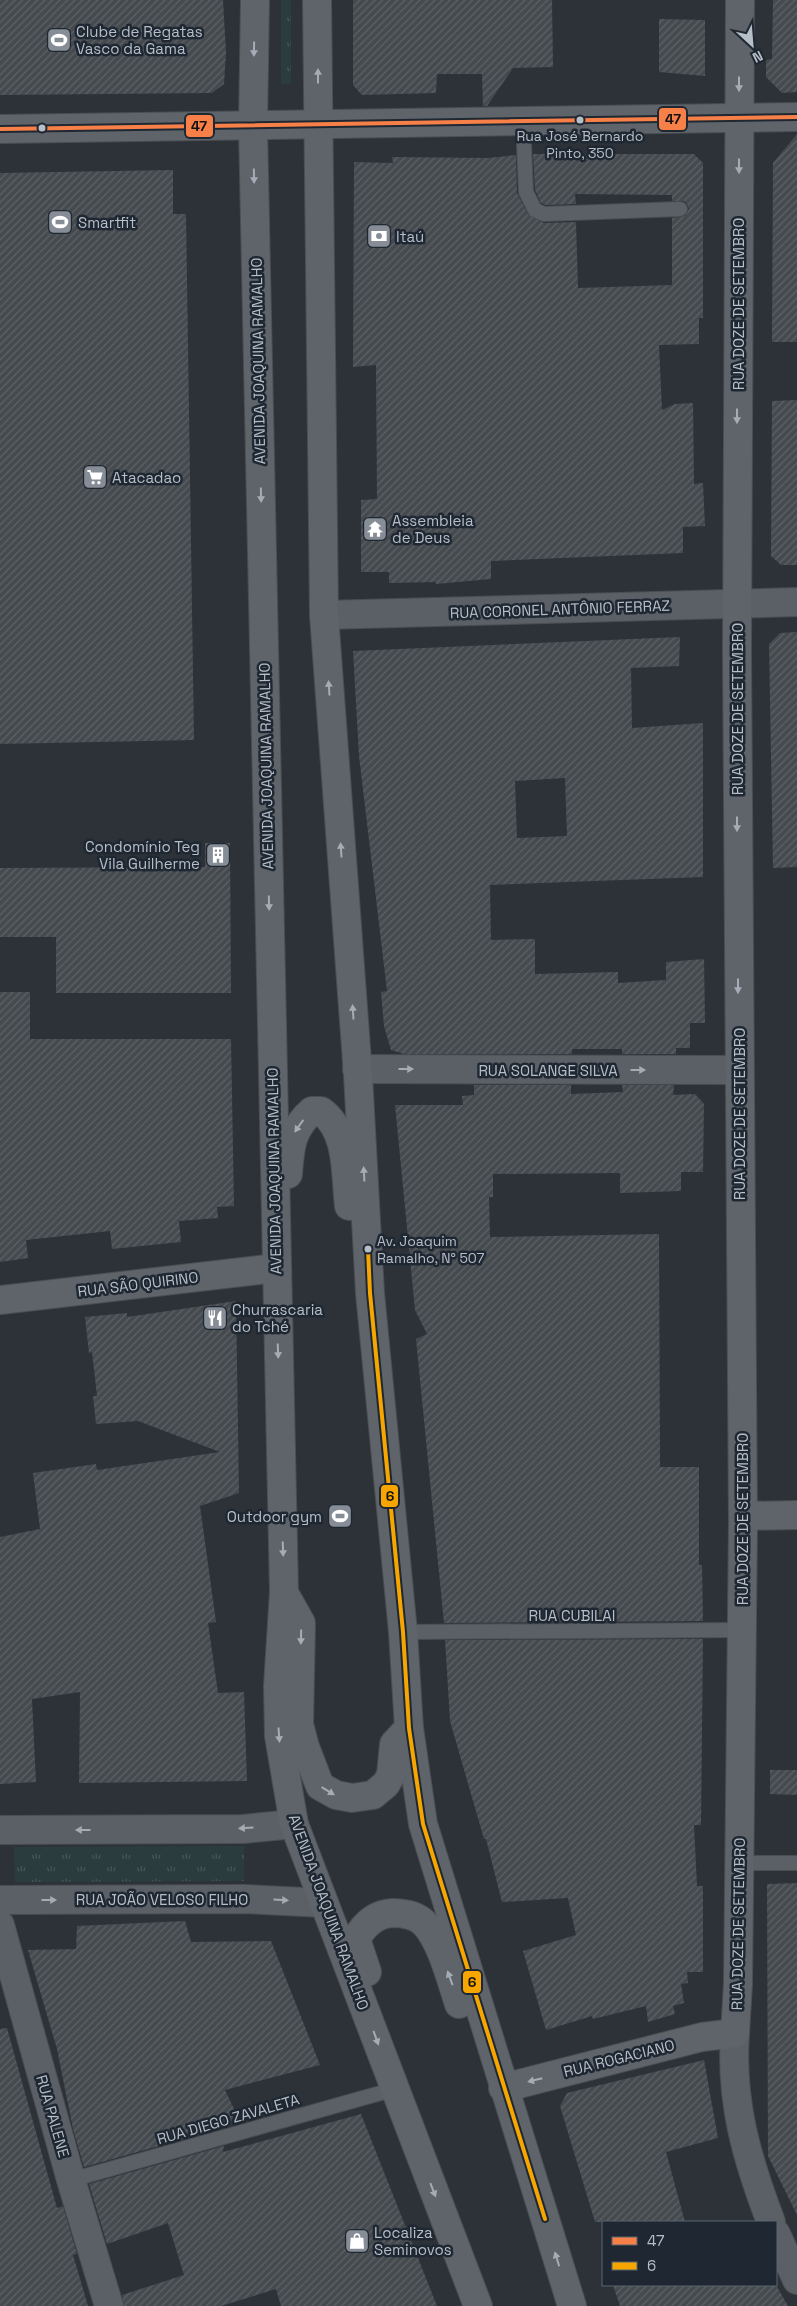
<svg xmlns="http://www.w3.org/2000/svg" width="797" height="2306" font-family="'Space Grotesk',sans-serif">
	<defs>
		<pattern id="grass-tufts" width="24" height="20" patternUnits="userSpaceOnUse" patternTransform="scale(1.25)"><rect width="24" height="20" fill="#2a3c3e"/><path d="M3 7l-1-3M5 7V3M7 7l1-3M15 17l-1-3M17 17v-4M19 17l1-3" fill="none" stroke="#475658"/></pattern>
		<pattern id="building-hatch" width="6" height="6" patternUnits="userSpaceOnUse" patternTransform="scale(1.25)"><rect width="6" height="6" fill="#454a4f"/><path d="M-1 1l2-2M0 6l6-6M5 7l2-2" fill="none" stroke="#5e6267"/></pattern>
	</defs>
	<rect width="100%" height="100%" fill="#2c3238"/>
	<g fill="url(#grass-tufts)">
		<rect x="281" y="0" width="10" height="84"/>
		<polygon points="244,1846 244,1881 15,1882 14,1847"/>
	</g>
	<g fill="url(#building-hatch)" fill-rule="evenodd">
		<polygon points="0,0 223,0 226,52 224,84 212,93 0,95"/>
		<polygon points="353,0 552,0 553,67 513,68 487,106 483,106 482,74 437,74 436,93 362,95 353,85"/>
		<polygon points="773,0 797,0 797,92 782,93 766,77 766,60 772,59"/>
		<polygon points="659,19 705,20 705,76 659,72"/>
		<polygon points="797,134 797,342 772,342 773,163"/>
		<polygon points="533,154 694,154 703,163 703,318 699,318 699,344 659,345 662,410 675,404 693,403 694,484 703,483 705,526 683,527 683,553 491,561 491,579 436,584 436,582 389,583 389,572 361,572 361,500 377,499 376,365 353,367 354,162 393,163 392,157 488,158 516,155 517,193 528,214 544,223 576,222 578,288 672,285 672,218 685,216 689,209 687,204 684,201 672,201 672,195 575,194 576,204 546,205 541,203 535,190"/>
		<polygon points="173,170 173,214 186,214 194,740 0,744 0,173"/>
		<polygon points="797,400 797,565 781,565 771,556 772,401"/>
		<polygon points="797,632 797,867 773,868 769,644 780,633"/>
		<path d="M680,637L679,666L631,668L632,728L703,723V877L490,885L491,940L535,939V974L618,972V983L666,980V962L704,959L705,1023H690V1048H676V1054H622V1049H572V1054H404L391,1050L384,1026L381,992L387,991L359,756L353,651ZM565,778L567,836L517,838L515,781Z"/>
		<polygon points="205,843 230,843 231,993 56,993 56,937 0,937 0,868 205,867"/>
		<polygon points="0,992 30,992 30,1039 231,1039 234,1206 217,1207 218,1218 179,1221 181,1242 112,1249 110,1231 26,1240 28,1258 0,1262"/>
		<polygon points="474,1085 571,1085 571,1094 623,1092 622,1085 674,1085 673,1095 695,1094 704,1104 703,1172 681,1172 681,1191 620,1193 620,1173 493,1174 493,1197 489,1197 490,1237 659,1234 660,1467 699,1467 699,1565 702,1565 703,1621 444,1623 416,1339 427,1334 415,1310 395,1105 463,1105 462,1096 474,1095"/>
		<polygon points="236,1301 239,1493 200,1506 216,1622 208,1623 218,1693 244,1692 247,1781 79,1783 80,1692 32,1699 36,1782 0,1784 0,1537 40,1529 33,1473 96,1464 97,1470 220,1452 138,1421 96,1424 93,1396 97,1396 92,1352 89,1353 85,1317 127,1313 127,1317"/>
		<polygon points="703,1639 701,1825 694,1825 697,1886 703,1886 703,1972 687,1972 688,1983 681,1984 684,2003 673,2006 675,2014 648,2022 646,2006 593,2019 592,2016 546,2030 523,1951 576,1935 568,1898 502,1902 486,1839 484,1839 450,1721 445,1640"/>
		<polygon points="770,1770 797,1770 797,1795 770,1794"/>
		<polygon points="797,1883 797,2215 768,2156 767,1884"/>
		<polygon points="185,1921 191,1942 271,1941 320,2065 225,2090 235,2111 230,2126 84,2167 73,2129 57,2049 28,1950 76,1949 77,1926"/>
		<polygon points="7,2028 57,2208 63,2206 77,2254 73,2255 88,2306 0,2306 0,2029"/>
		<polygon points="704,2060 718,2138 666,2152 685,2222 595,2222 560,2106 567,2093"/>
		<polygon points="361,2114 437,2306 281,2306 276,2289 221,2306 124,2306 122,2295 184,2275 168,2223 107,2244 89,2184 224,2146 223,2152"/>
		<polygon points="613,2285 776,2285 788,2306 620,2306"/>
	</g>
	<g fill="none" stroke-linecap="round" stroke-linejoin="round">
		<defs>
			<g id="lane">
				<polyline points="523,121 526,192 535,210 544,214 680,209"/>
				<polyline points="403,1632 741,1630"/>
				<polyline points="740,1863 797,1863"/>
				<polyline points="71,2180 395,2089"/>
			</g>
			<g id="street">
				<polyline points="324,615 797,602"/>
				<polyline points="357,1069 738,1070"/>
				<polyline points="0,1830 243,1829 294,1824"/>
				<polyline points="0,1900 244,1899 324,1903"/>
				<polyline points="0,1925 71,2180 109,2306"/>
				<path d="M735,2033C730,2102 747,2159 771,2222"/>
				<polyline points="776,2234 797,2280"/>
			</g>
			<g id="secondary">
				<polyline points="255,0 253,127 284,1592 278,1686 279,1736 294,1824 478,2306"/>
				<polyline points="317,0 324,615 358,1075 370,1293 403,1632 409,1728 423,1824 572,2306"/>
				<polyline points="0,129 797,117"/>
				<path d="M288,1174C290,1148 291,1129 312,1111H321C349,1131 345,1174 349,1206"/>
				<polyline points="0,1300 276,1268"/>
				<polyline points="743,1516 797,1515"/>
				<polyline points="287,1598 301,1623 299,1724 305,1747 320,1786 336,1795 352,1798 373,1795 386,1784 391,1775 394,1744 409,1728"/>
				<path d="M367,1972L356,1939C364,1925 375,1914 392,1913C402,1913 416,1915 424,1923C441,1940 451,1980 459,2004"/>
				<polyline points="503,2088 702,2037 735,2033 738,1984 743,1524 737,652 740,0"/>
			</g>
		</defs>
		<use href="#lane" stroke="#4a4e53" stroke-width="16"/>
		<use href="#street" stroke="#4a4e53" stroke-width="30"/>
		<use href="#secondary" stroke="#4a4e53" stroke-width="30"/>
		<use href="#lane" stroke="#5b6066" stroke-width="14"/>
		<use href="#street" stroke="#5b6066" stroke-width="28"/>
		<use href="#secondary" stroke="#5f646a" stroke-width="28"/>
		<defs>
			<polyline id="bus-1" points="0,129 797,117"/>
			<polyline id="bus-2" points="368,1249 370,1293 403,1632 409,1728 423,1824 545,2219"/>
		</defs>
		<use href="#bus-1" stroke="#1f2832" stroke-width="8"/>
		<use href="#bus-2" stroke="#1f2832" stroke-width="8"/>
		<use href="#bus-1" stroke="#f78048" stroke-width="4"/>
		<use href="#bus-2" stroke="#f7a600" stroke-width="4"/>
	</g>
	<defs><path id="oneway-solid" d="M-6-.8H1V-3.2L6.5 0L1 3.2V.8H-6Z" transform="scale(1.25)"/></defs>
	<g fill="#a5acb5">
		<use href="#oneway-solid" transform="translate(254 49) rotate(91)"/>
		<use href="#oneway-solid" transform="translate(318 76) rotate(-90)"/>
		<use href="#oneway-solid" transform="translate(739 84) rotate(90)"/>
		<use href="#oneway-solid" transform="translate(739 166) rotate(90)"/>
		<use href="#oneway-solid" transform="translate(254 176) rotate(89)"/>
		<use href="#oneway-solid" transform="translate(737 416) rotate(90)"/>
		<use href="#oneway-solid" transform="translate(261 495) rotate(89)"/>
		<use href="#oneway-solid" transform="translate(329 688) rotate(-94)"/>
		<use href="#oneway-solid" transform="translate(737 824) rotate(90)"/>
		<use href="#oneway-solid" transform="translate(341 850) rotate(-94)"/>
		<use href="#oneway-solid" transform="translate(269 903) rotate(89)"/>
		<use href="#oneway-solid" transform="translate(738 986) rotate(90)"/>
		<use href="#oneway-solid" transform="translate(353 1012) rotate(-94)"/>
		<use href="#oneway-solid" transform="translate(299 1126) rotate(125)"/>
		<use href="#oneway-solid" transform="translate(364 1174) rotate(-93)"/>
		<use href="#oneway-solid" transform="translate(278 1351) rotate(88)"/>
		<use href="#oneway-solid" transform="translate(283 1549) rotate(88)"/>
		<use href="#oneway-solid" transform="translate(301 1637) rotate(91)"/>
		<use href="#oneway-solid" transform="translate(279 1735) rotate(86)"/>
		<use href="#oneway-solid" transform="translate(328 1791) rotate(31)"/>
		<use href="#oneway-solid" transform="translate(450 1978) rotate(-110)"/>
		<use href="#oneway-solid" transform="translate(376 2038) rotate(70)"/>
		<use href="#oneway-solid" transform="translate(535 2080) rotate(166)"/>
		<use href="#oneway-solid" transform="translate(433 2190) rotate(69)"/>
		<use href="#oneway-solid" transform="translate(557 2259) rotate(-107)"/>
	</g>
	<g fill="#a4abb4">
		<use href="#oneway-solid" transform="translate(406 1069)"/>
		<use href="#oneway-solid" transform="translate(638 1070)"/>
		<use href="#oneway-solid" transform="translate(246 1828) rotate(177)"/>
		<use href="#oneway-solid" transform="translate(83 1830) rotate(180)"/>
		<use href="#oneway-solid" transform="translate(49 1900)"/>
		<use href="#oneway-solid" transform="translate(281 1900) rotate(3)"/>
	</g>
	<defs>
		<symbol id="stadium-square" viewBox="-11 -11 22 22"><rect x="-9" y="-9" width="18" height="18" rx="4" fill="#868d96" stroke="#1f2832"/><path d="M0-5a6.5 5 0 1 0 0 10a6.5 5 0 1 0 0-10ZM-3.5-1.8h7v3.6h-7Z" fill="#fff"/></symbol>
		<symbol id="bank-square" viewBox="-11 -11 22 22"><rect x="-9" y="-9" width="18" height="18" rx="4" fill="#868d96" stroke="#1f2832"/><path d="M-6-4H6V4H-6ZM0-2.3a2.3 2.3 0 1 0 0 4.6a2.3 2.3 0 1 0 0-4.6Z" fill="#fff"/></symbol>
		<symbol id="supermarket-square" viewBox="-11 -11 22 22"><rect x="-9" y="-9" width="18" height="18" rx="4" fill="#868d96" stroke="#1f2832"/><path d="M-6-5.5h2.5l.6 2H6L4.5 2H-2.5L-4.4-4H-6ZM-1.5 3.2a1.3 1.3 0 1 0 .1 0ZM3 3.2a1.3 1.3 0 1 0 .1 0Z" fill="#fff"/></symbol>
		<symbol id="temple-square" viewBox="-11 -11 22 22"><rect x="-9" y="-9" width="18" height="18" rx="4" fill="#868d96" stroke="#1f2832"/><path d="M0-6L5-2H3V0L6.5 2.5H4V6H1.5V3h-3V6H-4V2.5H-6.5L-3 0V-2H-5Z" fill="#fff"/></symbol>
		<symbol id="building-square" viewBox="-11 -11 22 22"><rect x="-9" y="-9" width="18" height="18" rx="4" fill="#868d96" stroke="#1f2832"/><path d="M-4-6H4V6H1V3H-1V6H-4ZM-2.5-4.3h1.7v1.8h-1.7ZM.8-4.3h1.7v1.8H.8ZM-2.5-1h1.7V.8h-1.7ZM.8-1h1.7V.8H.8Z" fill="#fff"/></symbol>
		<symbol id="restaurant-square" viewBox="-11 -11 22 22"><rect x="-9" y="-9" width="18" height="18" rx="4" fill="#868d96" stroke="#1f2832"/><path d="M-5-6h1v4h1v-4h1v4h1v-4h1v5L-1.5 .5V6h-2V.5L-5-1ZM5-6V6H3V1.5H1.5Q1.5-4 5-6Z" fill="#fff"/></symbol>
		<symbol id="shop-square" viewBox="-11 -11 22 22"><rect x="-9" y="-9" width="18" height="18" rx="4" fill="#868d96" stroke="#1f2832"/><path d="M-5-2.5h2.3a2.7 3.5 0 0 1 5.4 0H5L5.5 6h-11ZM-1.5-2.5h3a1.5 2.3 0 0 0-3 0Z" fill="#fff"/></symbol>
	</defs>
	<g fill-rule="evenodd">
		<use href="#stadium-square" x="45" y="26" width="28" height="28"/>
		<use href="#stadium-square" x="46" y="208" width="28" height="28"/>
		<use href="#bank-square" x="365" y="222" width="28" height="28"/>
		<use href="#supermarket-square" x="81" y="463" width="28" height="28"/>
		<use href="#temple-square" x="361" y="515" width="28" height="28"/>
		<use href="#building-square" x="204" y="841" width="28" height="28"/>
		<use href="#restaurant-square" x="201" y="1304" width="28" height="28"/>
		<use href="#stadium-square" x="326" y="1502" width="28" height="28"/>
		<use href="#shop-square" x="343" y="2227" width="28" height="28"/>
	</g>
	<g fill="#b6bec8" stroke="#1f2832" stroke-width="2">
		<circle cx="580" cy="120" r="4.5"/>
		<circle cx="42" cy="128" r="4.5"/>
		<circle cx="368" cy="1249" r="4.5"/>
	</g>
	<g text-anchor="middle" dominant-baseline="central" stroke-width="5" stroke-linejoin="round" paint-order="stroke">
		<g font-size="14" fill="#b6bec8" stroke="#1f2832">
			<text x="580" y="136">Rua José Bernardo<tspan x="580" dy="17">Pinto, 350</tspan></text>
			<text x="377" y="1241" text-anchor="start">Av. Joaquim<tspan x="377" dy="17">Ramalho, N° 507</tspan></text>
		</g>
		<g font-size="15" fill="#b6bec8" stroke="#1f2832" text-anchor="start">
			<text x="76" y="31">Clube de Regatas<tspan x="76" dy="17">Vasco da Gama</tspan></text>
			<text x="78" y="222">Smartfit</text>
			<text x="396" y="236">Itaú</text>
			<text x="112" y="477">Atacadao</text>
			<text x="392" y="520">Assembleia<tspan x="392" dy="17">de Deus</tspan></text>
			<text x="200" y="846" text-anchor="end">Condomínio Teg<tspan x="200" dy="17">Vila Guilherme</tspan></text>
			<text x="232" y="1309">Churrascaria<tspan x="232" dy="17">do Tché</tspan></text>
			<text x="322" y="1516" text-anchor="end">Outdoor gym</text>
			<text x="374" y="2232">Localiza<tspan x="374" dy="17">Seminovos</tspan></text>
		</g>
		<g font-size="15" fill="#b6bec8" stroke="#1f2832">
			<text transform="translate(738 304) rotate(-90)">RUA DOZE DE SETEMBRO</text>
			<text transform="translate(258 361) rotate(-91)">AVENIDA JOAQUINA RAMALHO</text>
			<text transform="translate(560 609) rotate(-2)">RUA CORONEL ANTÔNIO FERRAZ</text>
			<text transform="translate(737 709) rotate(-90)">RUA DOZE DE SETEMBRO</text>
			<text transform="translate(266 766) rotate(-91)">AVENIDA JOAQUINA RAMALHO</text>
			<text x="548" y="1070">RUA SOLANGE SILVA</text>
			<text transform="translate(739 1114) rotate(-90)">RUA DOZE DE SETEMBRO</text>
			<text transform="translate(274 1171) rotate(-91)">AVENIDA JOAQUINA RAMALHO</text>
			<text transform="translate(138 1284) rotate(-7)">RUA SÃO QUIRINO</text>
			<text transform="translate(742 1519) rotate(-90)">RUA DOZE DE SETEMBRO</text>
			<text x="572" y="1615">RUA CUBILAI</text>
			<text x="162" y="1899">RUA JOÃO VELOSO FILHO</text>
			<text transform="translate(329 1912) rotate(70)">AVENIDA JOAQUINA RAMALHO</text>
			<text transform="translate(738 1924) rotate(-89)">RUA DOZE DE SETEMBRO</text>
			<text transform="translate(619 2058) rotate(-14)">RUA ROGACIANO</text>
			<text transform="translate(53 2116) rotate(74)">RUA PALENE</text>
			<text transform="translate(228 2119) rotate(-16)">RUA DIEGO ZAVALETA</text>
		</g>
	</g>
	<g stroke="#1f2832" stroke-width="2">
		<rect x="658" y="107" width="29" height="24" rx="5" fill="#f78048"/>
		<rect x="185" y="114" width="29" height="24" rx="5" fill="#f78048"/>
		<rect x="380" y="1484" width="19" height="24" rx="5" fill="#f7a600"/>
		<rect x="462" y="1970" width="20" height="24" rx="5" fill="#f7a600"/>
	</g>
	<g font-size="14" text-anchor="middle" font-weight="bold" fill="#111">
		<text x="673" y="124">47</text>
		<text x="199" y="131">47</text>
		<text x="390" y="1501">6</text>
		<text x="472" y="1987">6</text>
	</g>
	<rect x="602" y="2221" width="175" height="65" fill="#1f2832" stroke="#5b646e"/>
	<rect x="612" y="2237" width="25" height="8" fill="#f78048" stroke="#5b646e"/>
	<text x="647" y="2246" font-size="15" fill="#b6bec8">47</text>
	<rect x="612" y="2262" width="25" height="8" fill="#f7a600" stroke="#5b646e"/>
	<text x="647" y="2271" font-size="15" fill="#b6bec8">6</text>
	<g transform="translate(752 45) rotate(154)" stroke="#1f2832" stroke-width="4" paint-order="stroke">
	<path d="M0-4L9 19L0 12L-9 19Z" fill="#b6bec8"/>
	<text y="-8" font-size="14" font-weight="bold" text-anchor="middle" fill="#b6bec8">N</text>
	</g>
</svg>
